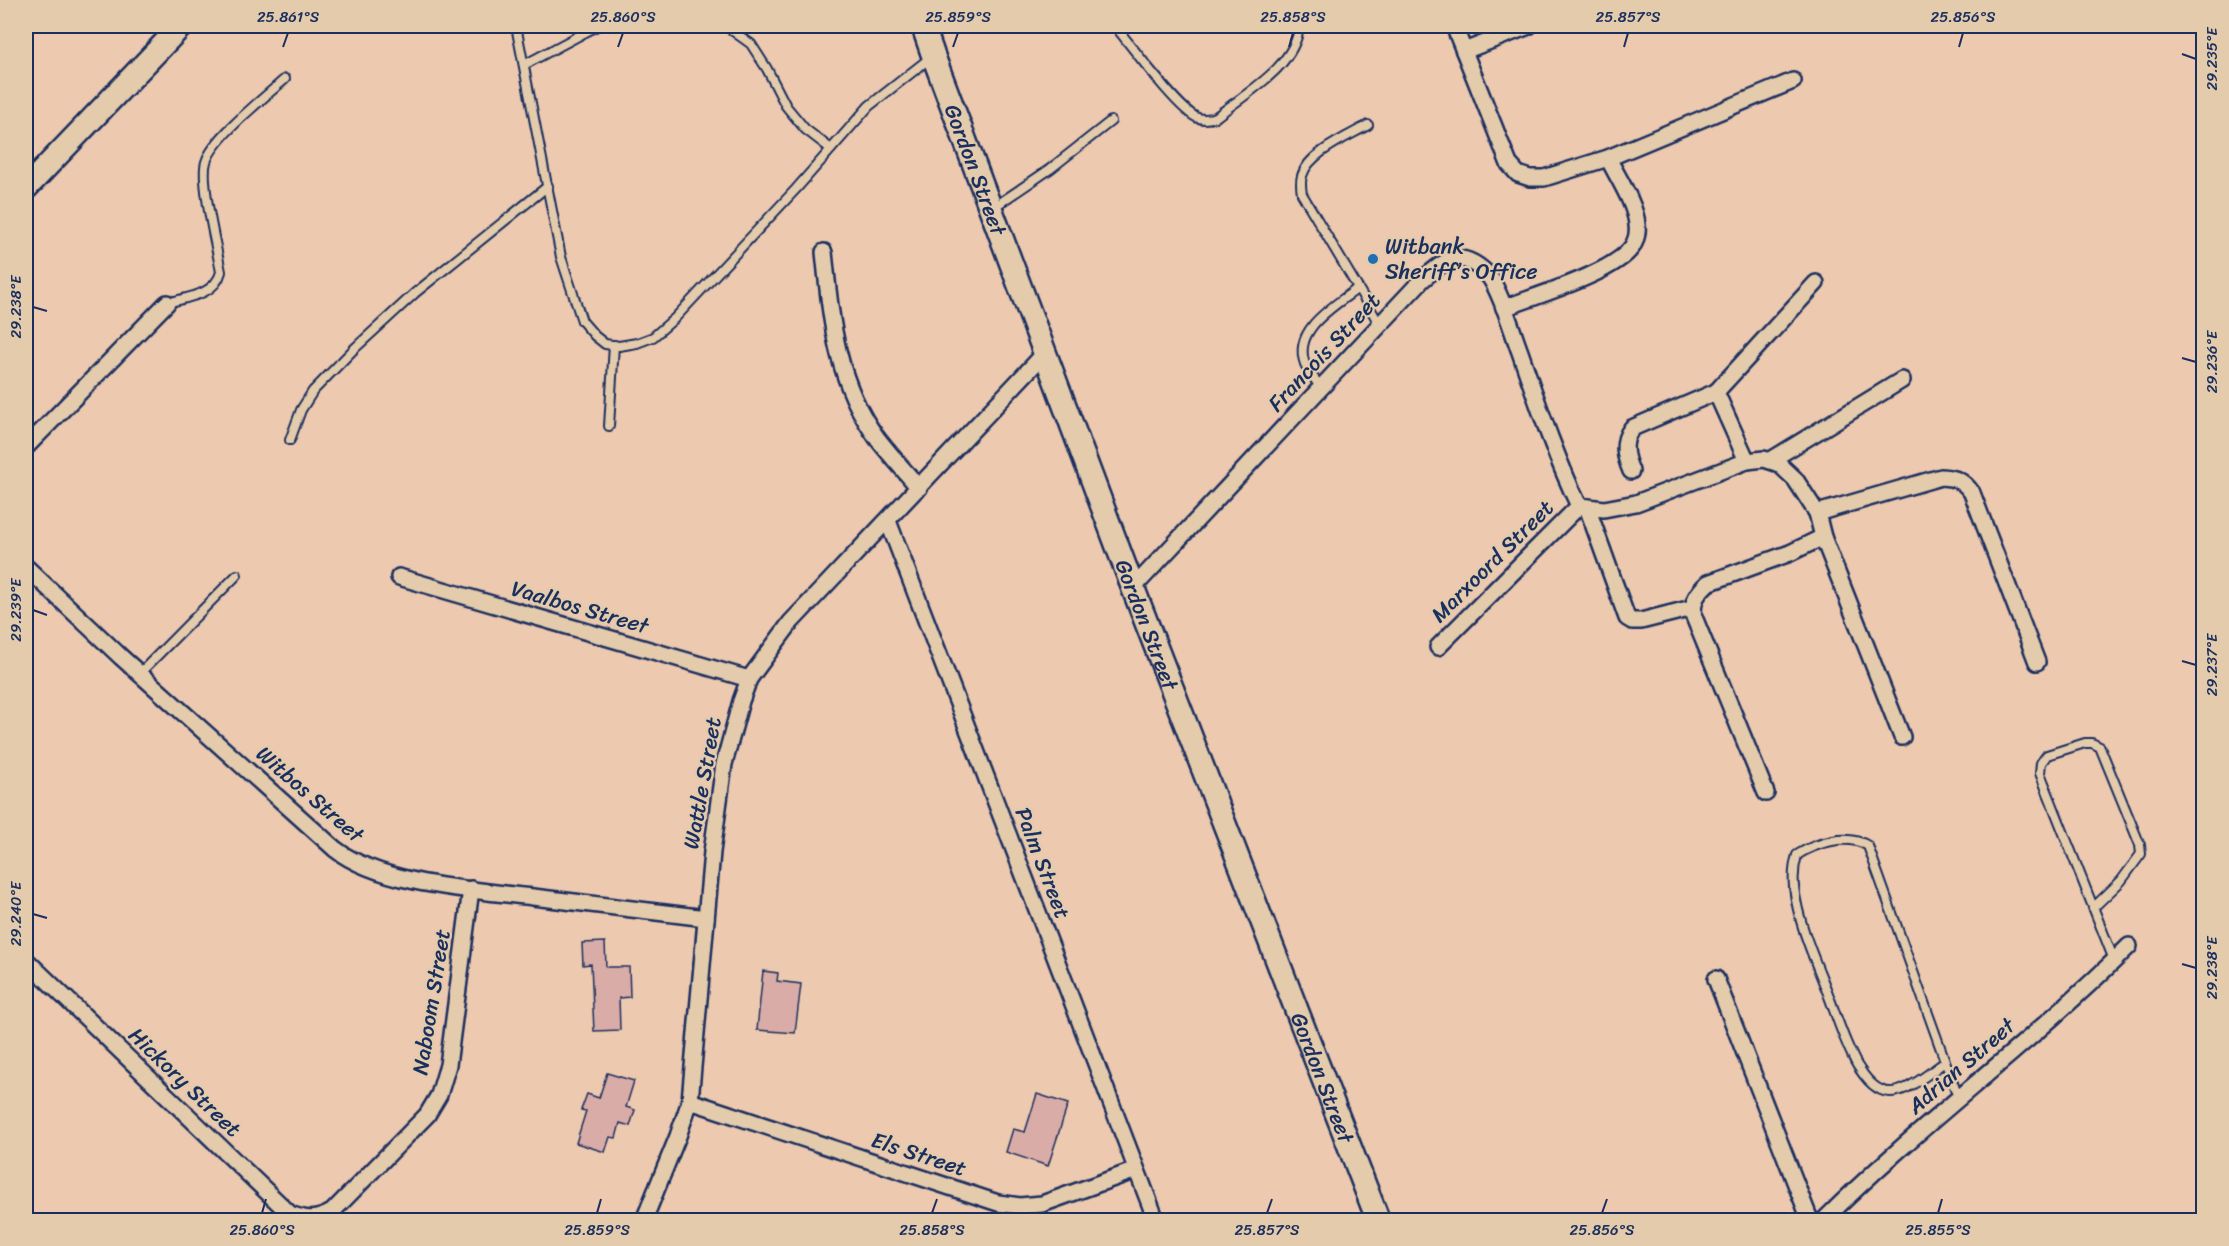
<svg xmlns="http://www.w3.org/2000/svg" width="2229" height="1246" font-family="Sriracha,sans-serif">
	<rect width="100%" height="100%" fill="#ecc9af"/>
	<filter id="ink" filterUnits="userSpaceOnUse"><feTurbulence type="fractalNoise" baseFrequency=".0167" numOctaves="2"/><feDisplacementMap in="SourceGraphic" scale="12" xChannelSelector="R" yChannelSelector="G"/><feConvolveMatrix kernelMatrix="1 2 1 2 8 2 1 2 1" color-interpolation-filters="sRGB"/></filter>
	<g filter="url(#ink)">
		<g fill="#daaca7" stroke="#1b2f5e" stroke-width="1.5">
			<polygon points="605,942 606,967 629,967 630,997 619,998 620,1030 594,1031 591,964 583,965 582,943"/>
			<polygon points="763,971 778,973 777,981 801,984 795,1033 757,1030"/>
			<polygon points="607,1073 634,1081 626,1107 635,1110 630,1126 620,1123 616,1138 610,1137 605,1152 576,1143 586,1111 581,1110 587,1094 599,1098"/>
			<polygon points="1037,1094 1068,1104 1048,1166 1006,1152 1013,1129 1025,1132"/>
		</g>
		<g fill="none" stroke-linecap="round" stroke-linejoin="round">
			<defs>
				<g id="lane">
					<polyline points="516,26 561,257 582,321 595,336 605,344 619,346 637,343 653,337 675,318 796,189 869,106 930,58"/>
					<polyline points="726,26 751,44 767,69 786,106 805,129 831,149"/>
					<path d="M1115,26C1130,44 1179,111 1198,118C1205,120 1210,119 1216,117C1246,93 1296,66 1299,26"/>
					<polyline points="931,38 944,26"/>
					<polyline points="524,65 597,26"/>
					<path d="M1368,125C1349,136 1308,153 1302,176C1300,182 1301,188 1302,194L1380,325"/>
					<polyline points="994,207 1050,169 1111,121"/>
					<path d="M167,303C188,297 215,295 221,272C217,248 200,182 206,162C213,138 265,97 285,79"/>
					<path d="M1321,388C1316,380 1308,372 1305,364C1292,329 1335,306 1358,288"/>
					<polyline points="609,426 614,345"/>
					<polyline points="290,440 301,410 313,391 354,349 415,293 548,186"/>
					<polyline points="140,673 237,575"/>
					<polyline points="2093,908 2121,881 2141,854 2140,845 2100,747 2092,743 2085,743 2047,755 2041,763 2040,773 2114,960"/>
					<path d="M1945,1062C1930,1072 1900,1100 1881,1090C1869,1085 1857,1067 1852,1055C1842,1035 1835,1012 1827,991C1814,958 1798,923 1794,887C1793,876 1794,865 1797,855C1816,843 1847,833 1868,846L1958,1097"/>
				</g>
				<g id="street">
					<polyline points="1454,26 1509,164 1518,174 1530,178 1544,178 1608,158 1793,81"/>
					<polyline points="1464,51 1529,26"/>
					<path d="M824,252C831,319 836,382 877,438C890,455 905,471 919,488"/>
					<path d="M1504,308C1535,296 1614,273 1632,247C1636,241 1638,232 1637,225C1636,205 1617,176 1608,158"/>
					<polyline points="26,447 167,303"/>
					<polyline points="1771,460 1902,380"/>
					<polyline points="1747,461 1716,392 1816,283"/>
					<path d="M1631,471C1625,457 1621,442 1632,428L1716,392"/>
					<polyline points="1579,506 1604,509 1636,503 1747,461 1764,459 1779,464 1795,479 1817,513 1823,537 1902,737"/>
					<polyline points="1587,507 1627,618 1632,621 1641,621 1692,608"/>
					<path d="M1817,513L1941,477C1956,478 1963,480 1972,493L2037,662"/>
					<polyline points="888,521 1156,1220"/>
					<path d="M26,567L121,657L335,849C381,885 475,890 533,897C590,904 648,911 706,918"/>
					<polyline points="399,577 749,679"/>
					<path d="M1133,588L1422,280C1432,272 1446,257 1461,259C1472,260 1485,270 1491,279C1504,301 1511,328 1520,352C1538,404 1555,456 1579,506"/>
					<polyline points="1438,647 1579,506"/>
					<path d="M1766,793L1694,617C1691,602 1697,593 1708,583L1790,553L1823,537"/>
					<path d="M26,960L290,1214C306,1220 316,1221 332,1212L427,1115L439,1095L448,1065L471,889"/>
					<polyline points="1716,979 1810,1220"/>
					<polyline points="690,1101 998,1203 1020,1206 1042,1204 1136,1170"/>
					<polyline points="644,1220 678,1136 690,1101 712,852 724,764 741,701 749,679 791,622 1046,352"/>
					<path d="M1824,1220C1920,1124 2032,1043 2129,946"/>
				</g>
				<g id="secondary">
					<path id="s1" d="M923,26L933,55L1133,588L1378,1220"/>
					<polyline points="26,188 181,26"/>
				</g>
			</defs>
			<use href="#lane" stroke="#1b2f5e" stroke-width="12"/>
			<use href="#street" stroke="#1b2f5e" stroke-width="20"/>
			<use href="#secondary" stroke="#1b2f5e" stroke-width="27"/>
			<use href="#lane" stroke="#e4cbac" stroke-width="8"/>
			<use href="#street" stroke="#e4cbac" stroke-width="15"/>
			<use href="#secondary" stroke="#e4cbac" stroke-width="22"/>
		</g>
	</g>
	<path fill="none" stroke="#1b2f5e" stroke-width="2" d="M283,47L288,33M618,47L623,33M953,47L958,33M1289,47L1293,33M1624,47L1628,33M1959,47L1963,33M2182,54L2196,59M33,307L47,311M2182,358L2196,362M33,610L47,615M2182,661L2196,665M33,914L47,918M2182,964L2196,968M262,1213L266,1199M597,1213L601,1199M932,1213L937,1199M1267,1213L1272,1199M1602,1213L1607,1199M1938,1213L1942,1199"/>
	<circle fill="#1f6fb2" stroke="#e4cbac" stroke-width="2" cx="1373" cy="259" r="6"/>
	<g text-anchor="middle" dominant-baseline="central" stroke-width="4.5" stroke-linejoin="round" paint-order="stroke">
		<g font-size="22" fill="#1b2f5e" stroke="#e4cbac">
			<text stroke="none"><textPath href="#s1" startOffset="153">Gordon Street</textPath></text>
			<text transform="translate(1324 352) rotate(-47)">Francois Street</text>
			<text transform="translate(1492 561) rotate(-45)">Marxoord Street</text>
			<text transform="translate(580 607) rotate(16)">Vaalbos Street</text>
			<text stroke="none"><textPath href="#s1" startOffset="639">Gordon Street</textPath></text>
			<text transform="translate(702 783) rotate(-80)">Wattle Street</text>
			<text transform="translate(310 794) rotate(41)">Witbos Street</text>
			<text transform="translate(1043 863) rotate(69)">Palm Street</text>
			<text transform="translate(431 1002) rotate(-81)">Naboom Street</text>
			<text transform="translate(1961 1066) rotate(-41)">Adrian Street</text>
			<text stroke="none"><textPath href="#s1" startOffset="1125">Gordon Street</textPath></text>
			<text transform="translate(185 1082) rotate(44)">Hickory Street</text>
			<text transform="translate(919 1154) rotate(18)">Els Street</text>
		</g>
		<g font-size="22" fill="#1b2f5e" stroke="#e4cbac" text-anchor="start">
			<text x="1385" y="246">Witbank<tspan x="1385" dy="25">Sheriff’s Office</tspan></text>
		</g>
	</g>
	<rect width="2229" height="1246" fill="none" stroke="#e4cbac" stroke-width="66"/>
	<rect x="33" y="33" width="2163" height="1180" fill="none" stroke="#1b2f5e" stroke-width="2"/>
	<g font-size="15" text-anchor="middle" fill="#1b2f5e">
		<text x="288" y="22">25.861°S</text>
		<text x="623" y="22">25.860°S</text>
		<text x="958" y="22">25.859°S</text>
		<text x="1293" y="22">25.858°S</text>
		<text x="1628" y="22">25.857°S</text>
		<text x="1963" y="22">25.856°S</text>
		<text transform="translate(2212 59) rotate(-90)" y="5">29.235°E</text>
		<text transform="translate(16 307) rotate(-90)" y="5">29.238°E</text>
		<text transform="translate(2212 362) rotate(-90)" y="5">29.236°E</text>
		<text transform="translate(16 610) rotate(-90)" y="5">29.239°E</text>
		<text transform="translate(2212 665) rotate(-90)" y="5">29.237°E</text>
		<text transform="translate(16 914) rotate(-90)" y="5">29.240°E</text>
		<text transform="translate(2212 968) rotate(-90)" y="5">29.238°E</text>
		<text x="262" y="1235">25.860°S</text>
		<text x="597" y="1235">25.859°S</text>
		<text x="932" y="1235">25.858°S</text>
		<text x="1267" y="1235">25.857°S</text>
		<text x="1602" y="1235">25.856°S</text>
		<text x="1938" y="1235">25.855°S</text>
	</g>
</svg>
